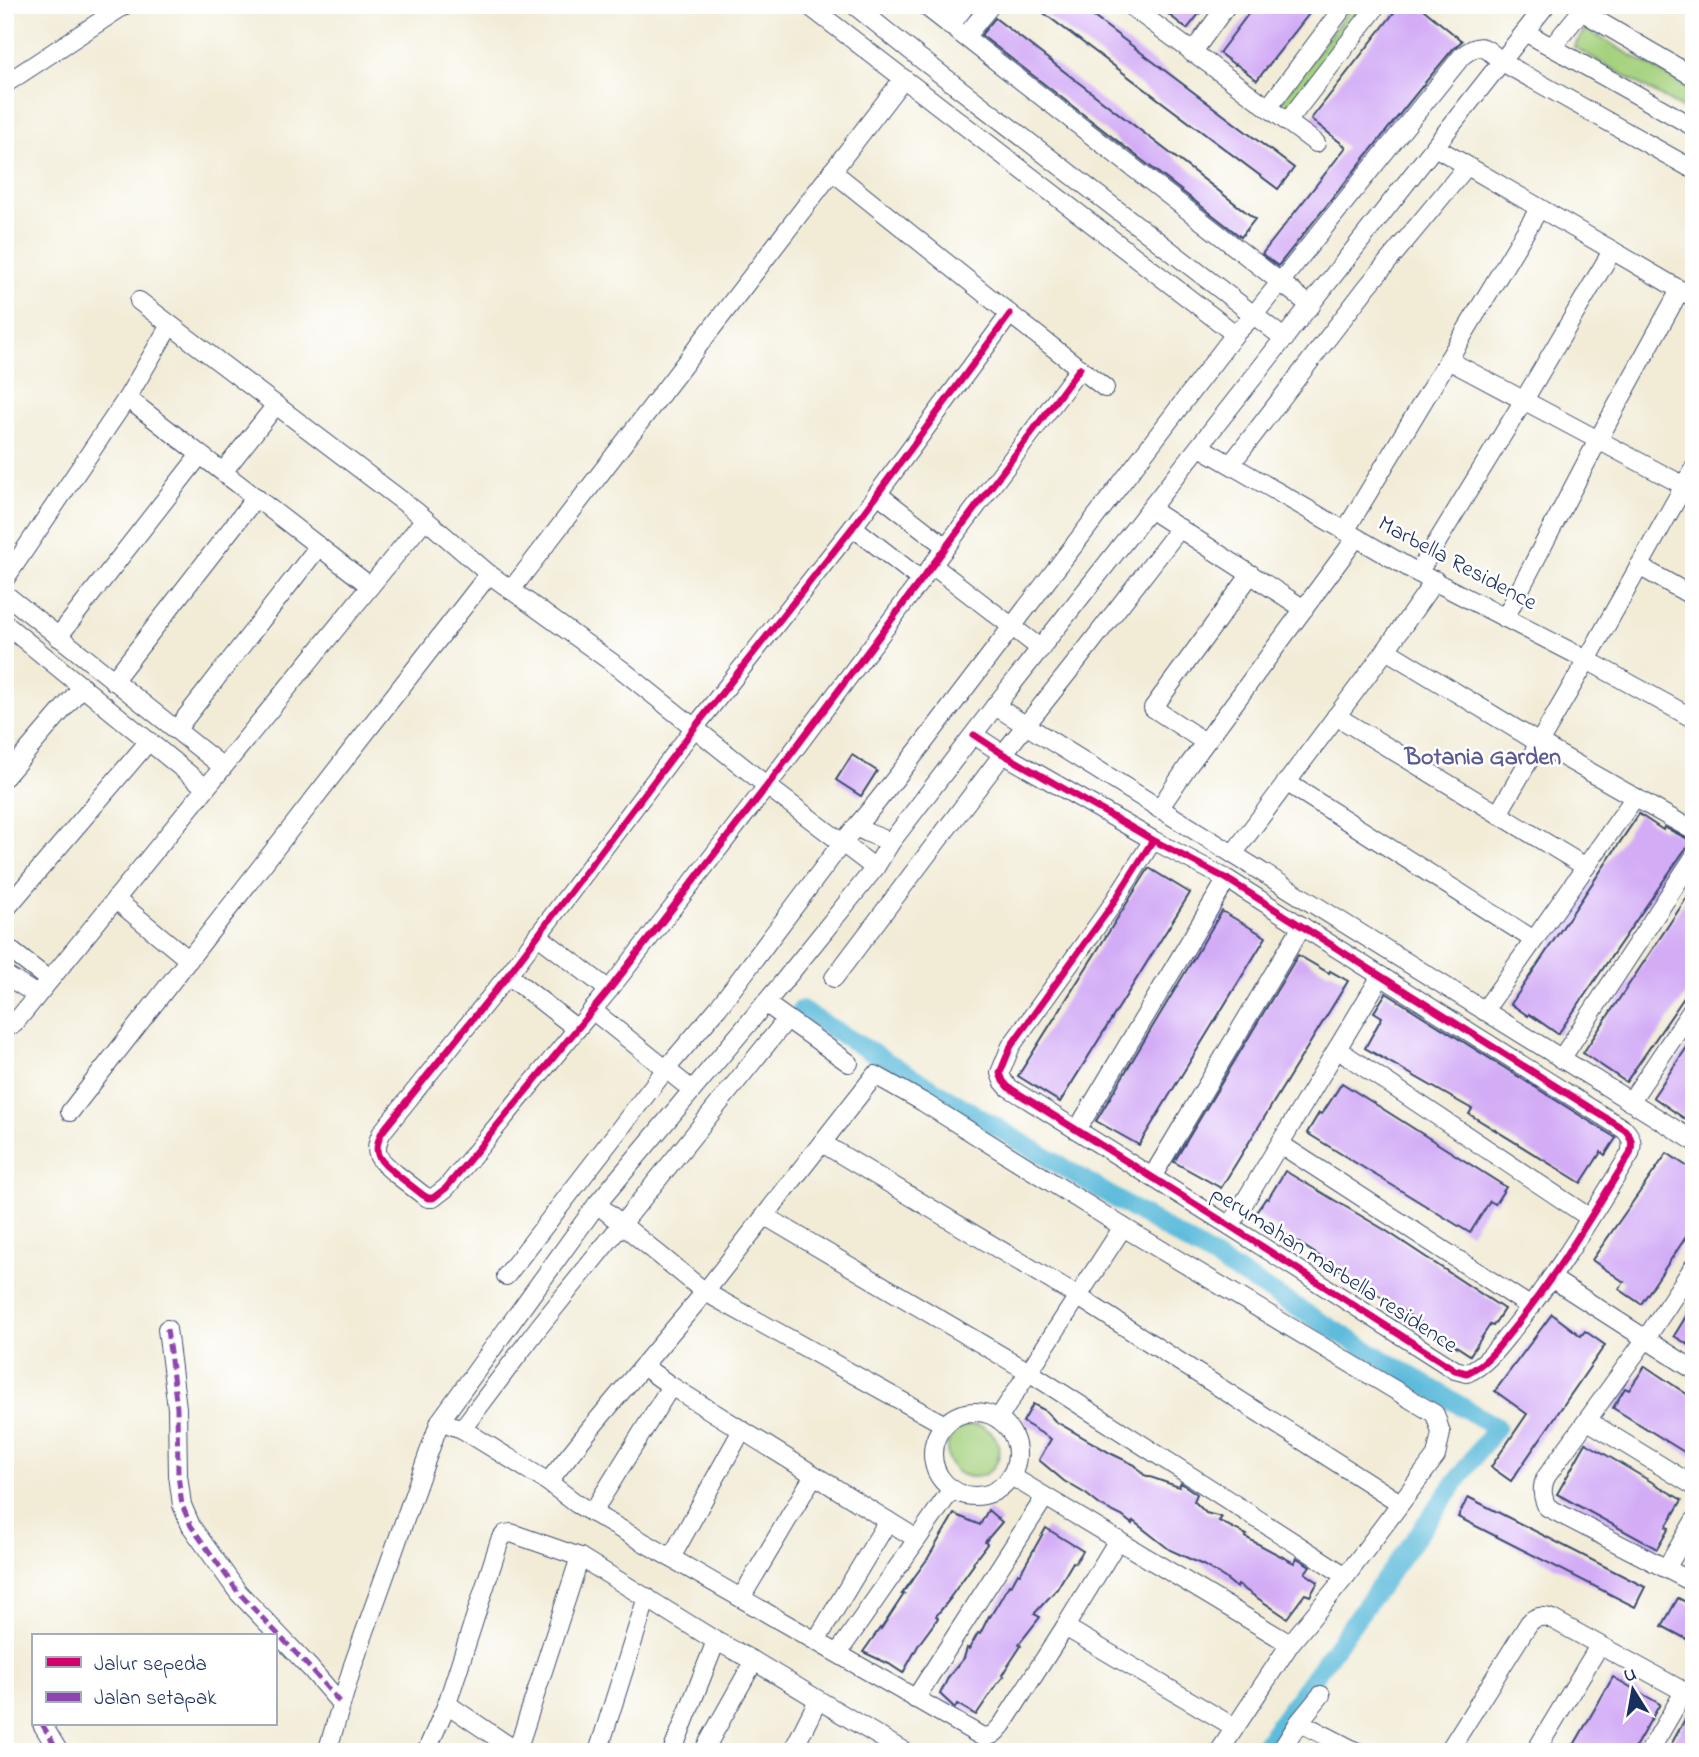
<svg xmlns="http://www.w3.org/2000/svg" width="1699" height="1757" font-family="'Indie Flower',sans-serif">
	<rect width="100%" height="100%" fill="#fff"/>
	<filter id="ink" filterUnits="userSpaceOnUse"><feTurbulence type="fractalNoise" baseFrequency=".0143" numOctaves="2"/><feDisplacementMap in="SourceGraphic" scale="14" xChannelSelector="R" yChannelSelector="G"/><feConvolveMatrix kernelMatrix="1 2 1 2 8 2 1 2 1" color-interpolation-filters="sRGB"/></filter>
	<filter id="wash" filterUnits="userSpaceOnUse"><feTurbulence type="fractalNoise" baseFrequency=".00686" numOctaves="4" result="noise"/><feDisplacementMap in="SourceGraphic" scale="28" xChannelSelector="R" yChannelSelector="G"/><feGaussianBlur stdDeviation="1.57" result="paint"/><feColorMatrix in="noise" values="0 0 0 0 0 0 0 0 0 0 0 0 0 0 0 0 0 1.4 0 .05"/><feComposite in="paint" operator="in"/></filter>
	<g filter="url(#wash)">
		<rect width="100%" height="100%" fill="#f2ecd7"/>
		<g fill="#a6d27f" stroke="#60806e" stroke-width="2">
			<polygon points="1353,5 1370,5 1289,110 1279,102"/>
			<polygon points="1585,29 1694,91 1694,115 1574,47"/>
			<circle cx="973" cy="1451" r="26"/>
		</g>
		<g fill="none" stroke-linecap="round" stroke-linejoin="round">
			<polyline stroke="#5dbbdb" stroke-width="19" points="801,1010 1496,1427 1259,1752"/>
		</g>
		<g id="blocks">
			<g fill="#d3acf6">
				<polygon points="1033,5 1078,5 1294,168 1278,189"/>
				<polygon points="1157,5 1206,5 1187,29"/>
				<polygon points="1255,5 1316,5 1257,80 1236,64 1235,65 1219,53"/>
				<polygon points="1400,5 1418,5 1462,41 1453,49 1428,79 1278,266 1262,254 1346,147 1311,119"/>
				<polygon points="995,18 1255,219 1241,237 981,35"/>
				<polygon points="852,755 877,771 861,796 836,780"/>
				<polygon points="1639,814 1663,830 1664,827 1694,842 1694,846 1688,847 1684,851 1558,1034 1529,1014 1528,1016 1511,1004"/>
				<polygon points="1149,868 1190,893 1060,1102 1018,1076"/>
				<polygon points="1694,887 1694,983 1626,1082 1583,1053"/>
				<polygon points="1222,911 1266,937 1139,1145 1096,1121"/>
				<polygon points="1298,955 1329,973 1330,971 1348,981 1221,1188 1174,1162"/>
				<polygon points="1386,993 1616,1138 1605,1155 1601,1152 1581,1183 1469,1114 1472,1109 1365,1048 1382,1017 1374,1012"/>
				<polygon points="1694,1037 1694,1125 1653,1097"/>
				<polygon points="1342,1083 1506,1187 1495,1204 1490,1201 1470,1233 1307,1133 1319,1113 1322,1114"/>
				<polygon points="1667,1153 1694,1171 1694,1225 1641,1304 1619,1289 1624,1282 1592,1260"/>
				<polygon points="1285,1171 1385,1230 1504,1309 1493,1326 1490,1325 1470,1355 1255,1214 1266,1198 1268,1199"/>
				<polygon points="1694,1303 1694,1348 1674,1336"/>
				<polygon points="1552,1314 1581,1336 1585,1331 1605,1345 1511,1481 1491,1467 1527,1414 1495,1391"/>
				<polygon points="1645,1366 1694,1399 1694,1458 1613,1408 1625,1388 1629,1390"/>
				<polygon points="1033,1404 1046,1411 1055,1421 1112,1454 1135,1465 1144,1475 1179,1487 1181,1483 1197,1494 1194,1501 1206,1513 1222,1517 1219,1521 1247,1535 1245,1537 1294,1563 1297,1558 1310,1566 1305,1573 1318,1582 1310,1596 1305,1594 1287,1618 1238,1585 1237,1588 1225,1578 1203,1565 1170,1550 1133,1521 1132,1524 1122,1516 1101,1506 1086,1494 1064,1481 1039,1460 1051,1439 1023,1422"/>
				<polygon points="1586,1443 1682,1500 1666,1527 1669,1528 1657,1549 1557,1494"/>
				<polygon points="1468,1497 1645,1587 1635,1607 1458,1517"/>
				<polygon points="988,1510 1002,1522 985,1542 987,1544 973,1563 974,1564 949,1599 950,1599 936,1616 938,1618 919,1644 903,1673 889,1664 863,1652 880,1628 881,1629 904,1594 902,1594 928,1558 954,1514 980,1525"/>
				<polygon points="1046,1528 1083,1551 1075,1563 1073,1562 1057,1589 1034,1614 1040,1617 1019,1644 1021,1646 1002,1675 1004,1676 997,1684 976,1715 957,1704 955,1708 940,1694 949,1676 964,1658 967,1648 969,1649 978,1633 980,1634 989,1616 990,1617 1009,1585 1011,1586 1018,1573 1020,1574"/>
				<polygon points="1678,1598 1694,1606 1694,1643 1662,1626"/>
				<polygon points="1613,1677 1660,1704 1632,1752 1570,1752"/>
				<polygon points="1691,1708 1694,1708 1694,1752 1667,1752"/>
			</g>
		</g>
	</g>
	<g filter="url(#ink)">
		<use href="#blocks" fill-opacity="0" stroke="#3b4b70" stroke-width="2"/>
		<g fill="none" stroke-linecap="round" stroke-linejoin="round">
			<defs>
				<g id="minor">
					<polyline points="808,5 1235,334"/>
					<polyline points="854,5 921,59 1285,339"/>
					<polyline points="924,5 1311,306"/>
					<polyline points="1129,5 1316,143"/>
					<polyline points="1581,11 1694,77"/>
					<polyline points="950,26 966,5"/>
					<polyline points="1525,32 1694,127"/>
					<polyline points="965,37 991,5"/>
					<polyline points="1552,47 1586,5"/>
					<polyline points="1192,53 1227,5"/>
					<polyline points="5,84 125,5"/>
					<polyline points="1268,108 1345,5"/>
					<polyline points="1287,122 1373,11 1374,5"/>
					<polyline points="1435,147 1694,298"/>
					<polyline points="832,171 1010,314 1105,388"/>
					<polyline points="139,301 418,513 489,574 621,669 767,786 875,868"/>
					<path d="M1010,314L853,527L695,727L508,975L382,1132C371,1154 379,1160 396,1174C405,1181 414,1188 423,1195L428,1198H433L446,1188L609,990L767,786L1080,368"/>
					<polyline points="1448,360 1692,490"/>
					<polyline points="127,398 370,586"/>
					<polyline points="1200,447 1418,573 1587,660 1694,719"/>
					<polyline points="1231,464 1367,287 1467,166"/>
					<polyline points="223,472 276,405"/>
					<polyline points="878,494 946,547"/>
					<polyline points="1151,510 1304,609"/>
					<polyline points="853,527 921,580"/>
					<polyline points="1345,531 1539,209"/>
					<polyline points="932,565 1041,649"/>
					<polyline points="1639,566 1694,597"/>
					<polyline points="1418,573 1524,400 1612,251"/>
					<polyline points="5,579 127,398 170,325"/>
					<polyline points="511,590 903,79"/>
					<polyline points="5,594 223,767"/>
					<polyline points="1505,618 1598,440 1680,290"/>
					<polyline points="5,624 206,788"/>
					<polyline points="58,637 200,455"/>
					<polyline points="1386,650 1539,743 1694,831"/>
					<polyline points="113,681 256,497"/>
					<polyline points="995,706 1694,1141"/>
					<polyline points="1336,716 1586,867"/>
					<polyline points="176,730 319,546"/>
					<path d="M974,735L1003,754L1040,775L1153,840L1227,879L1625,1130C1632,1138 1633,1143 1630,1154C1593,1213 1557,1275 1513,1329C1499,1346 1487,1364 1467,1373L1455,1370L1230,1226L1008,1087L1003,1081L1000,1073L1011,1046L1110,908L1153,840"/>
					<polyline points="1205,742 1153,708 1251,574"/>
					<polyline points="5,777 82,687"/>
					<polyline points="1286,782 1534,940"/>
					<polyline points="1159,809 1188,766 1356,538"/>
					<polyline points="1498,814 1587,660 1694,468"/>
					<polyline points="856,827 868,833 891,842"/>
					<polyline points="1233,854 1386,650 1435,580"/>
					<polyline points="115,899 189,960"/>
					<polyline points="5,910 149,741"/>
					<polyline points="537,935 609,990"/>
					<polyline points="5,946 49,980"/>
					<polyline points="5,975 37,995"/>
					<polyline points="508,975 577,1029"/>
					<polyline points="834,978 1003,754 1077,661 1180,528"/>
					<polyline points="765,1003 849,1063"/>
					<polyline points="592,1010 692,1090"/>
					<polyline points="1484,1011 1635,797"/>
					<polyline points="14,1024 425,519"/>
					<polyline points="1337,1049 1590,1218"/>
					<polyline points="1561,1059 1694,857"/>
					<polyline points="1630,1102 1694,1007"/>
					<polyline points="70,1112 489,574"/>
					<polyline points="1077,1130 1227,879"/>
					<polyline points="822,1143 1077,1296 1400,1503"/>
					<polyline points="1280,1144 1531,1307"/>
					<polyline points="1152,1177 1302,926"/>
					<polyline points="597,1204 705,1292 945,1425"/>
					<polyline points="765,1216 1029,1372 1346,1576"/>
					<polyline points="1230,1226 1381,976"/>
					<path d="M1694,1266L1645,1340L1546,1477C1541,1488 1542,1496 1547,1507L1694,1583"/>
					<path d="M506,1276L666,1069L718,1008L842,843L876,803L918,750L1235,334L1253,316L1462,56C1482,40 1485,48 1502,62L1694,170"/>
					<polyline points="1551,1278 1694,1370"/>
					<polyline points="167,1329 177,1408 178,1475 182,1505 191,1526 238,1592 310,1668 341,1704"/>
					<polyline points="643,1366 671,1386 917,1539"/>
					<circle cx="975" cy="1454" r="42"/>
					<polyline points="998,1419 1123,1227"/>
					<path d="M440,1421L462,1429L548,1482L577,1504L981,1736C992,1738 995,1733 1002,1725L1065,1627L1118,1540"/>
					<polyline points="1588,1421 1694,1486"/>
					<polyline points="462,1429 539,1327 787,1019"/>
					<polyline points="1011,1476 1290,1644"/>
					<polyline points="548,1482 590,1429 705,1292 875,1075 923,1102 1123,1227 1435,1414 1441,1433 1436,1456 1346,1576 1290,1644 1219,1752"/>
					<polyline points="592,1513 671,1386"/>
					<polyline points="671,1558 742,1430"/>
					<polyline points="1667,1567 1694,1521"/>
					<polyline points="741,1598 814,1475"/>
					<polyline points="1065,1627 1234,1727"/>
					<polyline points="816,1641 888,1521"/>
					<polyline points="838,1653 952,1489"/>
					<polyline points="915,1699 1045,1497"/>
					<polyline points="447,1704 518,1752"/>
					<polyline points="1299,1722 1357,1752"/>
					<polyline points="42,1724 59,1752"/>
					<polyline points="517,1751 580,1557"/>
					<polyline points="327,1752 353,1665 440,1421 597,1204 783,982 875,868 891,842 995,706 1546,5"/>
					<polyline points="426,1752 447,1704 500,1540 505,1534 511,1533 580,1557 716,1641 754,1661 905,1752"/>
					<polyline points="598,1752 647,1597"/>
					<polyline points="672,1752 716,1641"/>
					<polyline points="703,1752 754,1661"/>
					<polyline points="792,1752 818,1700"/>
					<polyline points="1280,1752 1299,1722 1321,1695"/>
					<path d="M1448,1752L1529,1623C1535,1616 1543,1615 1552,1619L1694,1697"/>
					<polyline points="1535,1752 1599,1646"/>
					<polyline points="1649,1752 1684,1692"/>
				</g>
			</defs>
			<use href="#minor" stroke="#3b4b70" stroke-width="20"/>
			<use href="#minor" stroke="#fff" stroke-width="18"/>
			<g stroke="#8e44ad" stroke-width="5" stroke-dasharray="10 5" stroke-linecap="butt">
				<polyline points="167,1329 177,1408 178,1475 182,1505 191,1526 238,1592 310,1668 341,1704"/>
				<polyline points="42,1724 59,1752"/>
			</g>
			<defs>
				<g id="cycleway">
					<path d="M1010,314L853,527L695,727L508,975L382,1132C371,1154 379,1160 396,1174C405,1181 414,1188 423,1195L428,1198H433L446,1188L609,990L767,786L1080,368"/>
					<path d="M974,735L1003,754L1040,775L1153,840L1227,879L1625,1130C1632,1138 1633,1143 1630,1154C1593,1213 1557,1275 1513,1329C1499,1346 1487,1364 1467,1373L1455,1370L1230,1226L1008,1087L1003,1081L1000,1073L1011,1046L1110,908L1153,840"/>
				</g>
			</defs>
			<use href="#cycleway" stroke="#fff" stroke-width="11"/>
			<use href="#cycleway" stroke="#d6006c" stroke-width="7"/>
		</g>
	</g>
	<g text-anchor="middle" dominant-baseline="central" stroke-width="5" stroke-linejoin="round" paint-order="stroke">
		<g font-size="23" fill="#1b2f5e" stroke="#fff">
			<text transform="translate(1457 564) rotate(28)">Marbella Residence</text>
			<text transform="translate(1334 1270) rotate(33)">perumahan marbella residence</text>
		</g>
		<g font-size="24" font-weight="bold" fill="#5b5b93" stroke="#fff">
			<text x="1483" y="758">Botania Garden</text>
		</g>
	</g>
	<rect width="1699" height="1757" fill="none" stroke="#fff" stroke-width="28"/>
	<rect x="32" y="1634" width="245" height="91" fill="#ffffff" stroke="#a4acbf" stroke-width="2"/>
	<rect x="46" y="1657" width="35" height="10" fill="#d6006c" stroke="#a4acbf" stroke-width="2"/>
	<text x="94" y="1670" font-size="21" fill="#1b2f5e">Jalur sepeda</text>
	<rect x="46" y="1692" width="35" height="10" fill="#8e44ad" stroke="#a4acbf" stroke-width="2"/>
	<text x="94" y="1704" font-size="21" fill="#1b2f5e">Jalan setapak</text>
	<g transform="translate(1633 1690) rotate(349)" stroke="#ffffff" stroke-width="5" paint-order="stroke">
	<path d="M0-5L12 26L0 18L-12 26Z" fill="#1b2f5e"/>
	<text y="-10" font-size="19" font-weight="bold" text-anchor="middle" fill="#1b2f5e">U</text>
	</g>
</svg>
